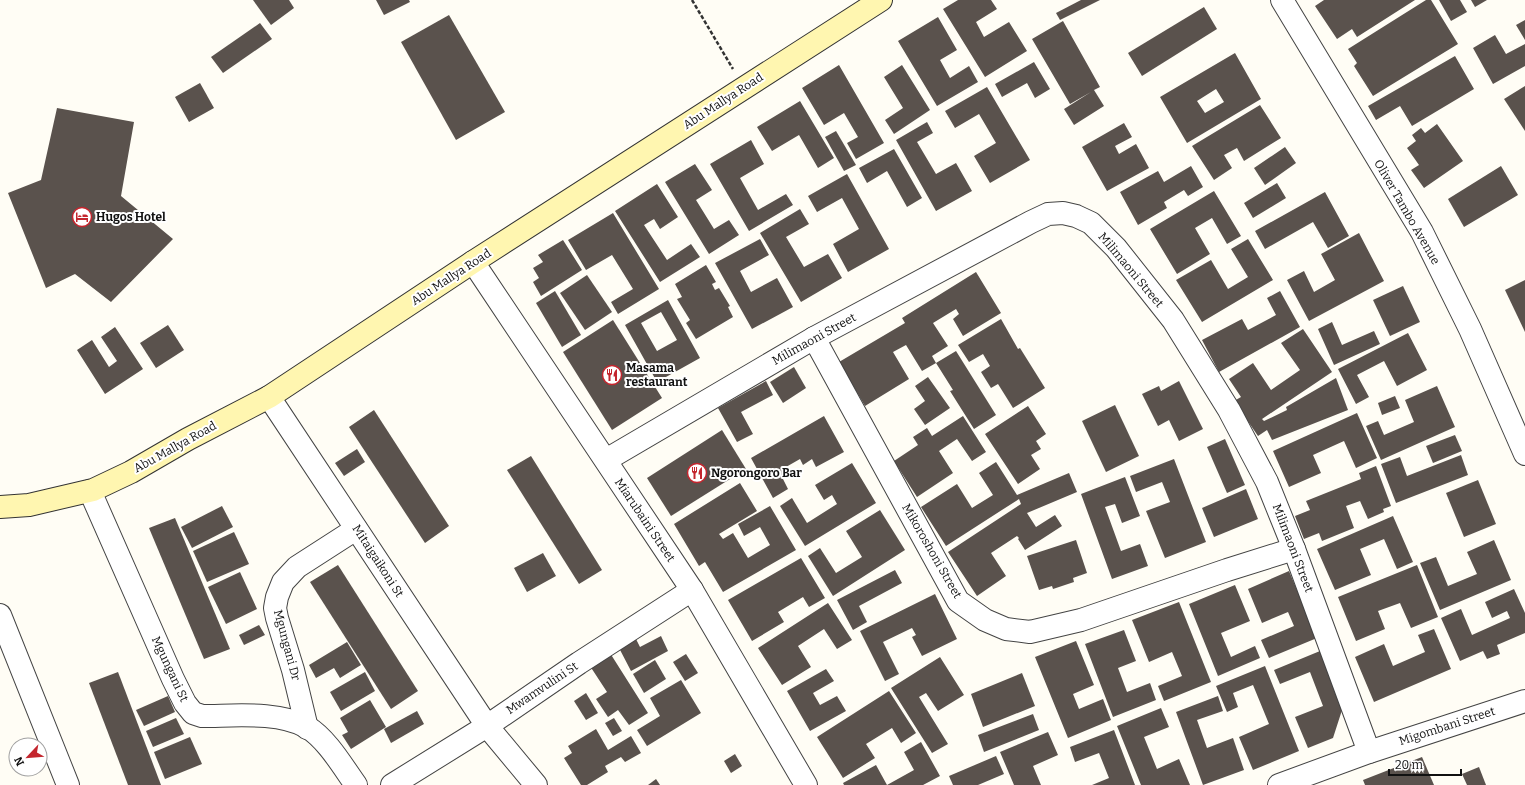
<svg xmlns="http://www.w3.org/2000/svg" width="1525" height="785" font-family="Bitter,serif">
	<rect width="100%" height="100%" fill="#fffdf5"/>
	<g fill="#5a524d" fill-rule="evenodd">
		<polygon points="253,0 289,0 294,8 271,25"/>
		<polygon points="376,0 409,0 410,2 384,15"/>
		<polygon points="958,0 991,0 997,9 976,22 984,37 1009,22 1027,51 985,77 943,9"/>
		<polygon points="1081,0 1100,0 1060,20 1056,13"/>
		<polygon points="1324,0 1415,0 1357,37 1352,29 1337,39 1315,6"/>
		<polygon points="1426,0 1431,0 1458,44 1373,96 1354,66 1357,63 1348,49"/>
		<polygon points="1439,0 1460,0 1467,12 1451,21"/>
		<polygon points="1471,0 1487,0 1475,7"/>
		<polygon points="1204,7 1217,29 1142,76 1128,53"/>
		<polygon points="449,15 505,112 456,140 401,42"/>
		<polygon points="938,17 957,50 940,60 950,78 969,66 978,82 937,106 898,41"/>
		<polygon points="1525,20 1525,40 1516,25"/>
		<polygon points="1063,21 1100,87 1094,90 1104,106 1074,125 1064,109 1091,92 1070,104 1032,39"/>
		<polygon points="260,23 272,39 223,73 211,57"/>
		<polygon points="1495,35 1506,54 1525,44 1525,66 1493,84 1473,48"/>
		<path d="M1235,53L1261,99L1187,143L1160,97ZM1216,89L1224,102L1205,113L1197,101Z"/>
		<polygon points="1455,56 1474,89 1412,126 1400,106 1376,120 1368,106"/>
		<polygon points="1034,62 1050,89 1035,98 1027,83 1002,97 995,84"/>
		<polygon points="839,65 884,143 856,159 847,143 858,137 844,113 824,125 802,88"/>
		<polygon points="902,65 930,110 894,134 885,120 903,108 884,77"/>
		<polygon points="200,83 214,108 189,122 175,97"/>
		<polygon points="1525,86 1525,131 1504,99"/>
		<polygon points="987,87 1030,160 990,183 974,156 996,143 979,114 955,128 945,111"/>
		<polygon points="800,101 834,158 818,168 799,135 772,151 757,127"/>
		<polygon points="1260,105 1281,138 1244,161 1237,148 1224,155 1232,168 1214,180 1192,146"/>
		<polygon points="57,108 134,122 121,196 173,239 111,302 75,274 46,288 8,193 41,180"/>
		<polygon points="927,122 933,133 917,142 936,174 956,163 972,191 936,211 896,140"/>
		<polygon points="1124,123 1132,137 1115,146 1119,154 1136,144 1149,168 1107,191 1082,147"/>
		<polygon points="1437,124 1463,161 1424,188 1411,170 1419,165 1407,148 1416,141 1412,135 1421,128 1425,133"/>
		<polygon points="836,131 856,165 844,171 825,137"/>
		<polygon points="751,140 764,164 740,178 758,210 786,194 793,205 749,231 710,164"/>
		<polygon points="1285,147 1296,163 1265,185 1254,168"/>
		<polygon points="894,149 922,198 907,207 887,171 867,183 859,168"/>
		<polygon points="695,164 712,190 696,200 714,229 729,220 739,235 709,254 665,182"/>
		<polygon points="1191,166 1203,187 1188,196 1184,190 1164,202 1167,208 1138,225 1120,192 1158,171 1164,182"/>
		<polygon points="1501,166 1518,195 1464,227 1448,199"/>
		<polygon points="847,174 889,249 848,272 833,244 859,229 842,198 817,212 808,196"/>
		<polygon points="1277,183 1286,198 1253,218 1244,203"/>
		<polygon points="657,184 678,217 660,229 654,219 644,225 667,260 691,244 700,257 660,282 615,211"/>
		<polygon points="1214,191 1241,236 1227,244 1212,218 1195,228 1210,254 1177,274 1150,229"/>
		<polygon points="1325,192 1349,236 1328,248 1313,222 1265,249 1255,231"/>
		<polygon points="800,209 809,224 786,237 804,267 828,254 842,278 801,302 760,233"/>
		<polygon points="613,213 659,289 618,314 611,302 633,289 612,255 586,270 568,240"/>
		<polygon points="1359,233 1384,281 1309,321 1287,280 1304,271 1314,292 1335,280 1321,254"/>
		<polygon points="760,239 769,255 740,271 751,292 777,278 793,307 752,329 715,263"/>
		<polygon points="1248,239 1273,280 1202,322 1176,280 1211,260 1228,289 1248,277 1231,249"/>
		<polygon points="563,240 582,270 541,296 533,282 539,278 533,268 543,262 538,255"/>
		<polygon points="706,265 716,282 712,284 715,290 719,288 730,306 728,307 733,317 696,339 686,323 690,320 677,299 682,297 675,284"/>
		<polygon points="976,272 1001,313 963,336 953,319 959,314 956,309 933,323 948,346 932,356 936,363 956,351 996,415 974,429 950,391 953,390 936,363 922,371 906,345 893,352 909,379 865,406 839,362 905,323 902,318"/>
		<polygon points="587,275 612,312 585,330 560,293"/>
		<polygon points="1525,280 1525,332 1505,290"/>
		<polygon points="1403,286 1420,322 1390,336 1373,300"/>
		<polygon points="555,291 581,335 562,347 536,303"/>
		<polygon points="1280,291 1300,327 1219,372 1202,340 1242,319 1248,330 1276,315 1267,298"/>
		<path d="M668,300L700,358L657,382L625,325ZM661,312L677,340L657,351L641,323Z"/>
		<polygon points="1001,319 1018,349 1020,348 1045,388 1013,408 998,384 991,388 981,372 990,366 983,354 969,362 958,345"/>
		<polygon points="613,320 662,398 612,430 563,352"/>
		<polygon points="1332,322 1342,345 1374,331 1380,344 1334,365 1318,329"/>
		<polygon points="168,325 184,350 156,368 140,343"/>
		<polygon points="115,327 143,369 105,394 77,350 92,340 109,367 117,361 101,337"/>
		<polygon points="1303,329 1332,372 1262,419 1264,421 1287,410 1286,407 1336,378 1348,410 1272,440 1267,430 1258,436 1234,401 1241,397 1229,379 1253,363 1271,390 1300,370 1281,343"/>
		<polygon points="1408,333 1427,370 1397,386 1384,361 1357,375 1369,397 1356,404 1338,369"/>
		<polygon points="794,367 806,388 783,403 770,382"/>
		<polygon points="928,377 950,408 925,425 914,409 925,401 915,386"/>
		<polygon points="766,381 773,395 741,412 753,434 737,442 718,408"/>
		<polygon points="1179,381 1203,429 1179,441 1169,420 1158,426 1142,394 1159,386 1161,391"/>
		<polygon points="1437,386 1455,427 1381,460 1366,426 1378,421 1384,435 1414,422 1405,400"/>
		<polygon points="1395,396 1400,408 1382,415 1378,403"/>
		<polygon points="1115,405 1139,456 1106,472 1082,421"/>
		<polygon points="1028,406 1046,434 1036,441 1041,449 1031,455 1040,469 1018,484 985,434"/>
		<polygon points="374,410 449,526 425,543 349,427"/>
		<polygon points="1357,413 1377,458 1356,468 1344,441 1313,455 1321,473 1289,487 1273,451"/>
		<polygon points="824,416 844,452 816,467 812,459 803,465 800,459 786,467 789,472 782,477 788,489 773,498 751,458"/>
		<polygon points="963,416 986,452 972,461 957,439 939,451 953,473 917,497 894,461 918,445 913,437 927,428 932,436"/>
		<polygon points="722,430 746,469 671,516 647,478"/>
		<polygon points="1455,435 1462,451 1433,463 1426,446"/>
		<polygon points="1225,439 1245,485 1227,493 1207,447"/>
		<polygon points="357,449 365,462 344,476 335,463"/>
		<polygon points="1461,455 1468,475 1396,503 1381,464 1400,457 1407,476"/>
		<polygon points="531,456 602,570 579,584 507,470"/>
		<polygon points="1174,459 1206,542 1165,558 1146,511 1170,502 1162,482 1136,492 1130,476"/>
		<polygon points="996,462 1017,495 1069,473 1077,492 1027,513 1036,527 1055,515 1062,526 1025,550 1018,539 1019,538 1017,536 991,553 1006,576 977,596 948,552 1021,504 1019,499 946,546 921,507 957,484 972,508 993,495 979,473"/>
		<polygon points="852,463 876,503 805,546 780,506 792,498 807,523 837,504 832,495 824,500 815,485"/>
		<polygon points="1376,466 1391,506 1383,509 1384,512 1368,519 1360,501 1346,506 1354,528 1322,541 1319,533 1304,539 1295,516 1310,510 1306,501 1361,479 1359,473"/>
		<polygon points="1125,477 1140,516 1122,523 1115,504 1105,507 1121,551 1140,544 1148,566 1112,579 1081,494"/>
		<polygon points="1478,480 1496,524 1464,537 1446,493"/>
		<polygon points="740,483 757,511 719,534 723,539 733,533 748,558 770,545 760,527 744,536 738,524 770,506 796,550 723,592 705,562 699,566 674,524"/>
		<polygon points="1246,489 1258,519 1214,537 1202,508"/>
		<polygon points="222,506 233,527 192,548 181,527"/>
		<polygon points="880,510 905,550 833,596 808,556 820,548 836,573 862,557 846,531"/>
		<polygon points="1393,516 1413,562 1397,569 1384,539 1360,549 1371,575 1335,590 1317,549"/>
		<polygon points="175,518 230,649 204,659 149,528"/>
		<polygon points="234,532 249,564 207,582 193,551"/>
		<polygon points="1076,540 1087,573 1073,578 1074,582 1053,589 1052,586 1039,590 1027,556"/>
		<polygon points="1494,540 1511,580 1440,610 1420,563 1436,557 1448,586 1477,574 1467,552"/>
		<polygon points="543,553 556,576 527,592 514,568"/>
		<polygon points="801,558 825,598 809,607 803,597 778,612 784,622 752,641 728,600"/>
		<polygon points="338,565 418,691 391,709 310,582"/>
		<polygon points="1417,565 1438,617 1411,628 1400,603 1378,611 1385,629 1356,641 1338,597"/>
		<polygon points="895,570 902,583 859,606 867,622 853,630 837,600"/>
		<polygon points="1289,571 1317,638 1269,658 1261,640 1294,626 1288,612 1262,623 1248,589"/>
		<polygon points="240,572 257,609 226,624 208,587"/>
		<polygon points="1235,585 1250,621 1221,633 1231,657 1255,646 1260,658 1218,676 1189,604"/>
		<polygon points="1514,589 1525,613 1525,633 1497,645 1500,654 1487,659 1483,651 1460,661 1441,618 1461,609 1472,635 1510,618 1507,611 1492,618 1485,602"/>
		<polygon points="935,594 957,639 922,656 912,637 916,635 912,628 883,642 899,674 885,681 860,631"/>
		<polygon points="1179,602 1211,682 1164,701 1158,686 1182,676 1172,652 1149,662 1132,620"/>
		<polygon points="828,603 852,640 837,649 824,629 798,646 811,667 782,685 758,648"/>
		<polygon points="259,625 265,635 244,645 239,635"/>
		<polygon points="1434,629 1451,669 1374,702 1355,657 1384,644 1393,666 1425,652 1418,635"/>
		<polygon points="1124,630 1136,661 1118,668 1127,692 1150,683 1156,700 1113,717 1085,644"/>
		<polygon points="661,636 668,651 631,671 618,646 635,637 640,647"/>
		<polygon points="1076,641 1094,685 1073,694 1079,709 1103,699 1111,720 1068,738 1035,657"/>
		<polygon points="347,642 361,665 340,678 334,668 316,678 309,665"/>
		<polygon points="1320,651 1343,707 1333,738 1308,748 1295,717 1323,706 1310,672 1280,684 1274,670"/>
		<polygon points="610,653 648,713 629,725 618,710 608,717 596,699 607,692 590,666"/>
		<polygon points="686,654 698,673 685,681 673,662"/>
		<polygon points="940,657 964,695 938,711 926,693 919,697 948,744 932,753 891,688"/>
		<polygon points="655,660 666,679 644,693 633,674"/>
		<polygon points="1265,666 1299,751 1253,770 1239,737 1269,724 1253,685 1233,693 1238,707 1227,712 1216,686"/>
		<polygon points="826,669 834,681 813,693 820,705 837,696 846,711 810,731 787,691"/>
		<polygon points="118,672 161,785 128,785 89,683"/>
		<polygon points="365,672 375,691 341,711 330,692"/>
		<polygon points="1022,673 1035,706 983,727 971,694"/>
		<polygon points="681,680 701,713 647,746 637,730 660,716 650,698"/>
		<polygon points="889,691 916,733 901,743 892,728 866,744 875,758 843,778 817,737"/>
		<polygon points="586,693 598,713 586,720 574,701"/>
		<polygon points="168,696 175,712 144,726 136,710"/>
		<polygon points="1218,696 1223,711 1197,720 1207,748 1233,738 1244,770 1203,785 1176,712"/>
		<polygon points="370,700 386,727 351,749 342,735 348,732 340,718"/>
		<polygon points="1161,708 1169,727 1144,737 1157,769 1179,759 1190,785 1141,785 1117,726"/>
		<polygon points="417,711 424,724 391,743 384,729"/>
		<polygon points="1033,714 1039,730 984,752 978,735"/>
		<polygon points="176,718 184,734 153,747 146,731"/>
		<polygon points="614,718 622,731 613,736 605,723"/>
		<polygon points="596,729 608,750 631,736 641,753 625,762 621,757 605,766 608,772 587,785 581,785 564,758 572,753 568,746"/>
		<polygon points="1114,730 1135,785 1092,785 1109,778 1099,753 1075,762 1070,747"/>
		<polygon points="1048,732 1058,755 1033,766 1041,785 1014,785 1000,752"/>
		<polygon points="190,737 202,764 165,779 154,752"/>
		<polygon points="921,742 940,776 923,785 844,785 843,783 876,765 887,785 914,770 904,752"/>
		<polygon points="735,754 742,766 731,773 724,761"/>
		<polygon points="996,756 1004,774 978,785 953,785 949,776"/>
		<polygon points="1422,757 1434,785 1365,785 1363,780"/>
		<polygon points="1479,767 1486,785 1467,785 1462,774"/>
		<polygon points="656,779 660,785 648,785"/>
	</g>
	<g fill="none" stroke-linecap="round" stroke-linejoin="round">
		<defs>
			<g id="minor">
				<polyline points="1282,0 1422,232 1470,329 1525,454"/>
				<polyline points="473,262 692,590 806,785"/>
				<polyline points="814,338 958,601 985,620 1006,629 1030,632 1081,620 1227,570 1294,549"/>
				<polyline points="269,397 487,726 536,785"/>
				<polyline points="606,460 814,338 1031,222 1048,214 1063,213 1076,216 1091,223 1116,248 1173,320 1229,410 1267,482 1294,549 1369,752"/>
				<path d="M90,491L173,679L185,703L193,713L202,716C234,716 278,711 307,727C327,739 343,767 356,785"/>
				<polyline points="0,615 68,785"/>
				<polyline points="307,728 293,670 277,618 275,608 277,597 283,582 297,567 356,529"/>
				<polyline points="392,785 487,726 579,663 692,590"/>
				<polyline points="1279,785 1369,752 1525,701"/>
			</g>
			<polyline id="secondary" points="0,507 29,505 93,490 131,472 188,439 269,397 473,262 881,0"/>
		</defs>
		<use href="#minor" stroke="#444" stroke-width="24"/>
		<use href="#secondary" stroke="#333" stroke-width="24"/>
		<polyline stroke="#333" stroke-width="2.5" stroke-dasharray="4 2" stroke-linecap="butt" points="692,0 733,69"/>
		<use href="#minor" stroke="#fff" stroke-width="22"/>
		<use href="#secondary" stroke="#fff6b0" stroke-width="22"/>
	</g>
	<defs>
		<symbol id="hotel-ring" viewBox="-11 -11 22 22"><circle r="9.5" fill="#fff" stroke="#c4262e" stroke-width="1.5"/><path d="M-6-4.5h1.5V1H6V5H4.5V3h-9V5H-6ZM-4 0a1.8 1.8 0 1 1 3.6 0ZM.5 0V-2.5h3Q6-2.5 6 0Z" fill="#c4262e"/></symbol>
		<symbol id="restaurant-ring" viewBox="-11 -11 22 22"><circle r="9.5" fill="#fff" stroke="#c4262e" stroke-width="1.5"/><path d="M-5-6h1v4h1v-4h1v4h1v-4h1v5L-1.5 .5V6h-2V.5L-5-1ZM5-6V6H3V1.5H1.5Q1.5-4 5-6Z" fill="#c4262e"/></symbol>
	</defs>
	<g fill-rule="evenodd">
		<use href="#hotel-ring" x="71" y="206" width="22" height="22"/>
		<use href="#restaurant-ring" x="601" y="364" width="22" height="22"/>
		<use href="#restaurant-ring" x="686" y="462" width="22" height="22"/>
	</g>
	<g text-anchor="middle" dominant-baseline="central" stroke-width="4" stroke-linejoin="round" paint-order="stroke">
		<g font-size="12" fill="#111" stroke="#fff">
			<text transform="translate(723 101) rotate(-33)">Abu Mallya Road</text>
			<text transform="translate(1407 212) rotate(60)">Oliver Tambo Avenue</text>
			<text transform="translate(1131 270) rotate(50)">Milimaoni Street</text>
			<text transform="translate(451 277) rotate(-33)">Abu Mallya Road</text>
			<text transform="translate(814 339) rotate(-29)">Milimaoni Street</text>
			<text transform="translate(175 447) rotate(-29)">Abu Mallya Road</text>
			<text transform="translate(645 520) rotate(56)">Miarubaini Street</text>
			<text transform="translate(1293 548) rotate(69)">Milimaoni Street</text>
			<text transform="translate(932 551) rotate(60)">Mikoroshoni Street</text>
			<text transform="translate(378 561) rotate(57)">Mitaigaikoni St</text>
			<text transform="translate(287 645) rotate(75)">Mgungani Dr</text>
			<text transform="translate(170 669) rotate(65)">Mgungani St</text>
			<text transform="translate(542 688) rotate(-34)">Mwamvulini St</text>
			<text transform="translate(1447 726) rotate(-18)">Migombani Street</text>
		</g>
		<g font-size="12" font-weight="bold" fill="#111" stroke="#fff" text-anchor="start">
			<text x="96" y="217">Hugos Hotel</text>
			<text x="626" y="368">Masama<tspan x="626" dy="14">restaurant</tspan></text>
			<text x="711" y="473">Ngorongoro Bar</text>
		</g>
	</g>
	<g transform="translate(28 757) rotate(244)"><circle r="19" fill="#ffffff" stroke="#a0a0a0"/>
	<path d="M0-3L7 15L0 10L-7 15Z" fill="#c4262e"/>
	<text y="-6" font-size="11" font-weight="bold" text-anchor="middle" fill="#111111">N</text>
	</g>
	<path d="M1389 769v6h72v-6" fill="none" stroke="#111111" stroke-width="2"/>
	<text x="1395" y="769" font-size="12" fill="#111111" stroke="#ffffff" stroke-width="3" paint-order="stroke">20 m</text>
</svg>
